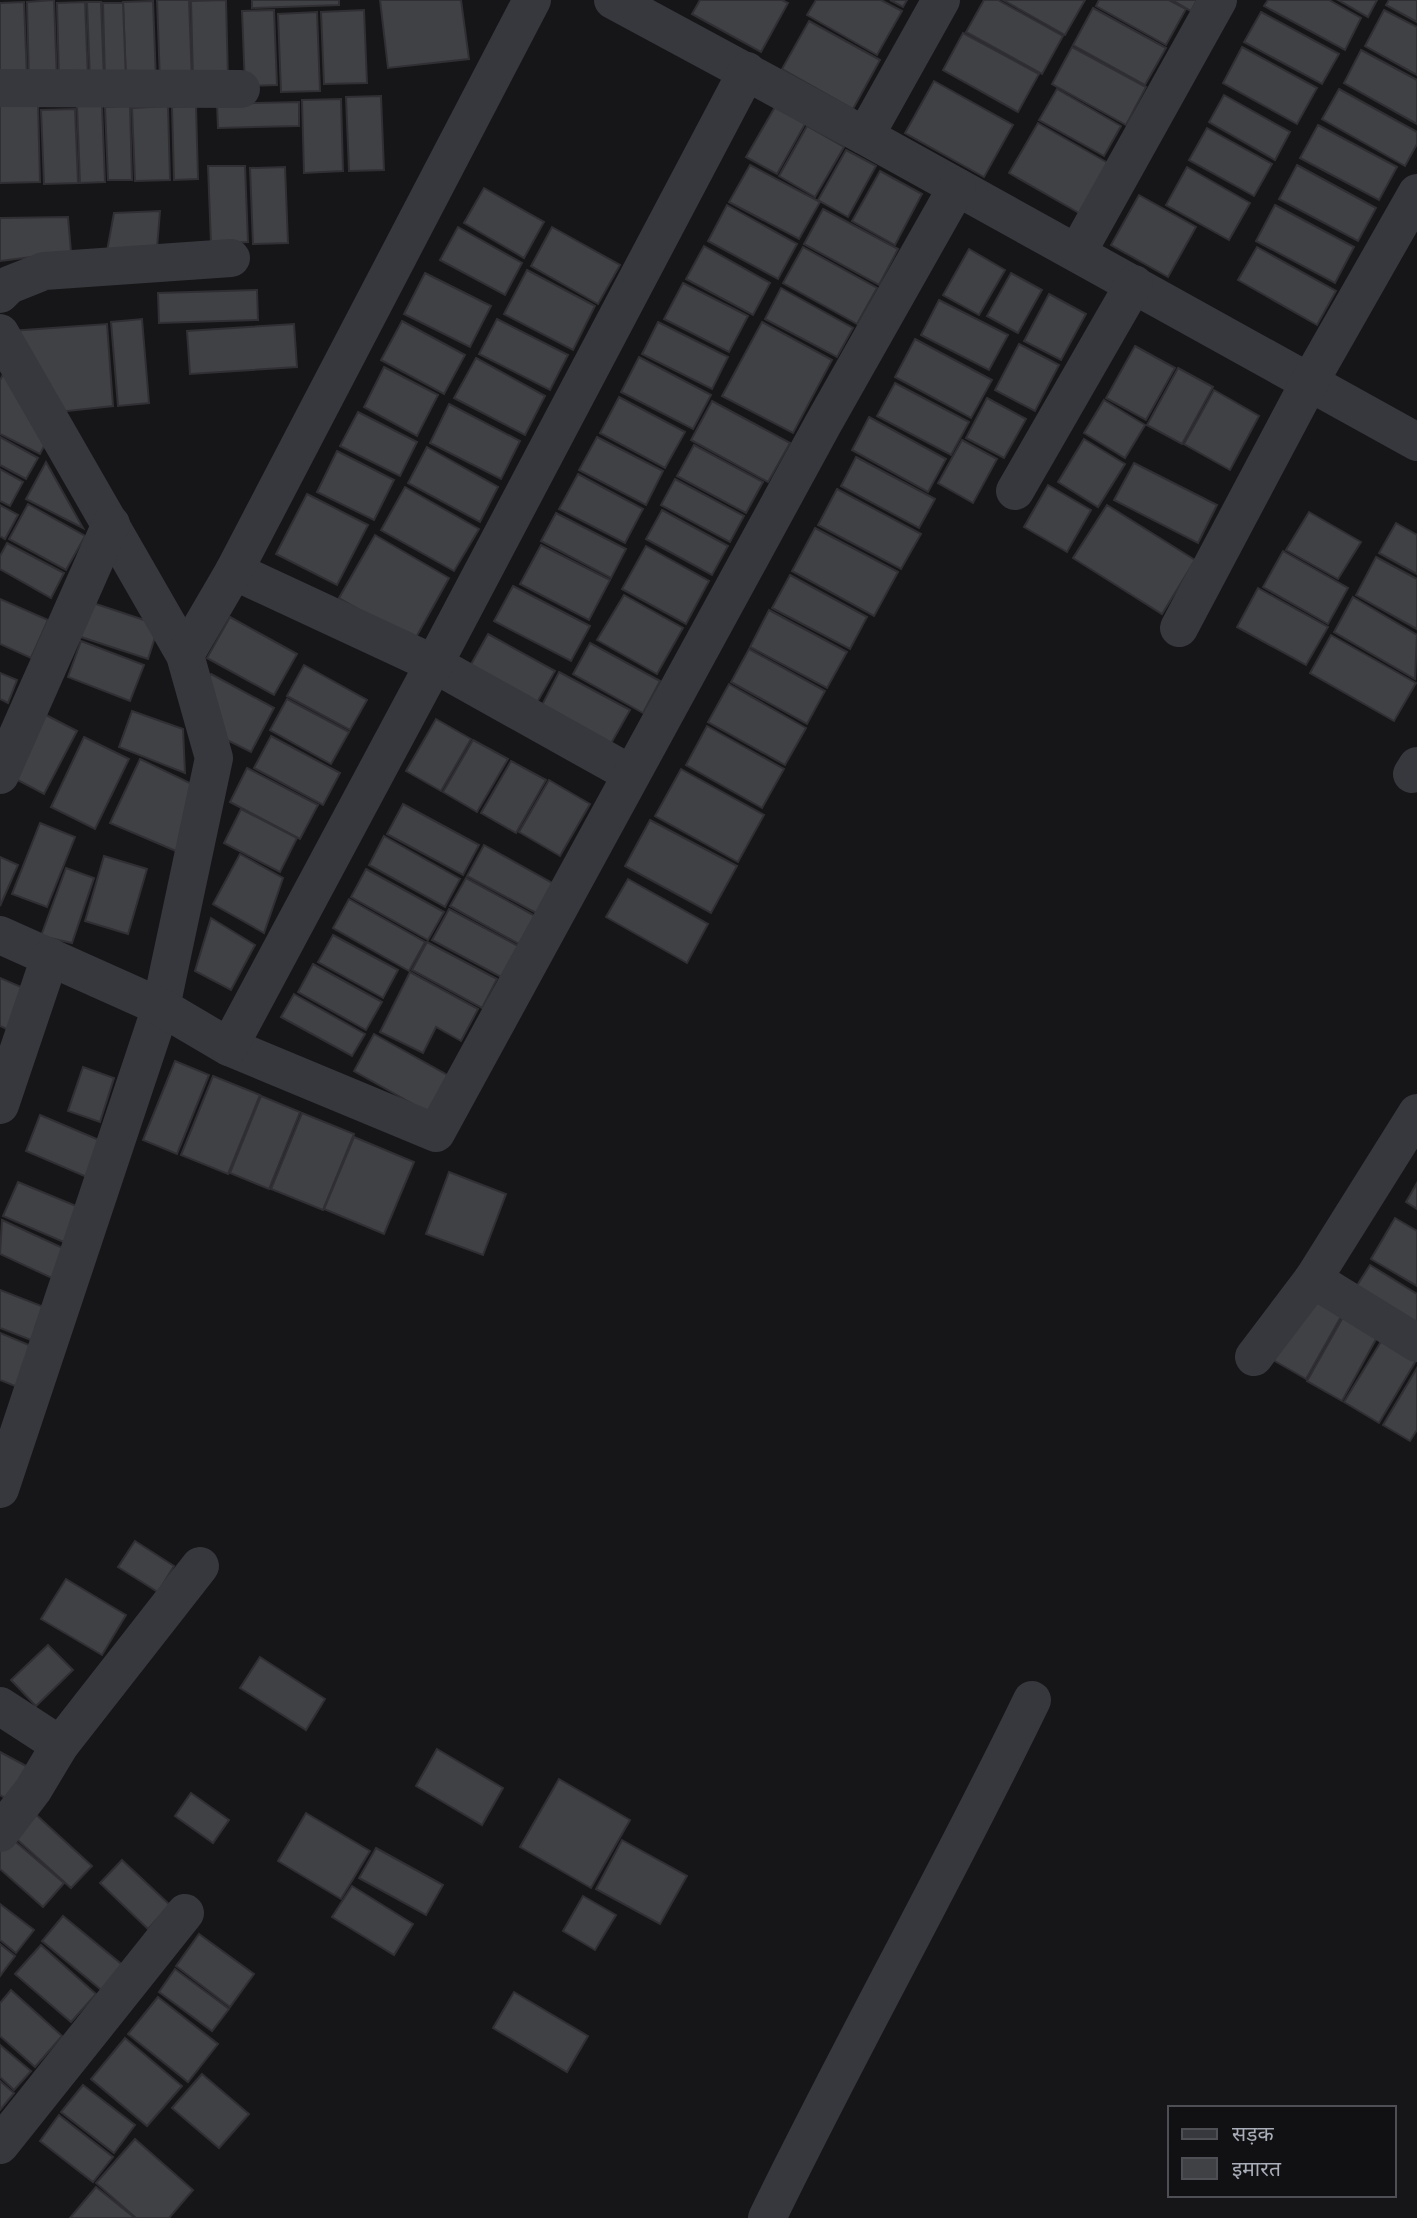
<svg xmlns="http://www.w3.org/2000/svg" width="1417" height="2218" font-family="'DejaVu Sans','Noto Sans Devanagari',sans-serif">
	<rect width="100%" height="100%" fill="#161618"/>
	<g fill="#404145" stroke="#303034" stroke-width="2">
		<polygon points="54,0 57,81 29,82 27,2"/>
		<polygon points="157,0 189,0 192,81 160,81"/>
		<polygon points="226,0 228,79 193,80 191,1"/>
		<polygon points="252,0 339,0 339,5 252,8"/>
		<polygon points="380,0 461,0 469,59 388,68"/>
		<polygon points="700,0 782,0 788,3 761,52 692,14"/>
		<polygon points="816,0 881,0 902,11 877,55 807,15"/>
		<polygon points="890,0 907,0 903,7"/>
		<polygon points="984,0 998,0 1063,36 1042,74 966,32"/>
		<polygon points="1003,0 1085,0 1065,35"/>
		<polygon points="1099,0 1169,0 1186,9 1166,45 1096,6"/>
		<polygon points="1172,0 1197,0 1191,11"/>
		<polygon points="1268,0 1329,0 1361,18 1345,50 1264,6"/>
		<polygon points="1338,0 1377,0 1368,17"/>
		<polygon points="1389,0 1417,0 1417,22 1386,5"/>
		<polygon points="153,1 156,80 126,81 123,2"/>
		<polygon points="24,2 27,78 0,79 0,3"/>
		<polygon points="85,2 88,79 59,81 57,3"/>
		<polygon points="87,2 101,2 104,80 90,80"/>
		<polygon points="103,3 123,3 126,80 105,81"/>
		<polygon points="1093,8 1166,48 1145,85 1073,45"/>
		<polygon points="274,10 277,85 245,86 242,11"/>
		<polygon points="364,10 367,83 324,84 321,12"/>
		<polygon points="1384,10 1417,27 1417,75 1365,46"/>
		<polygon points="317,12 320,91 281,92 278,14"/>
		<polygon points="1261,12 1339,54 1322,84 1244,42"/>
		<polygon points="809,21 880,60 853,109 782,69"/>
		<polygon points="963,33 1039,74 1018,112 943,70"/>
		<polygon points="1072,47 1146,87 1126,125 1052,84"/>
		<polygon points="1242,47 1317,88 1297,124 1223,83"/>
		<polygon points="1361,50 1417,80 1417,124 1344,83"/>
		<polygon points="934,81 1013,125 984,177 905,133"/>
		<polygon points="1057,89 1121,126 1104,156 1039,120"/>
		<polygon points="1339,89 1417,132 1417,144 1405,166 1322,119"/>
		<polygon points="1224,95 1290,132 1275,160 1209,122"/>
		<polygon points="381,96 384,170 349,171 346,97"/>
		<polygon points="341,99 343,171 304,173 302,100"/>
		<polygon points="299,102 299,126 218,128 217,104"/>
		<polygon points="38,103 40,182 0,183 0,104"/>
		<polygon points="77,105 102,105 105,182 80,183"/>
		<polygon points="130,106 132,180 108,180 105,107"/>
		<polygon points="168,106 170,180 135,181 132,108"/>
		<polygon points="196,106 198,179 174,180 172,107"/>
		<polygon points="775,107 805,124 777,174 746,157"/>
		<polygon points="75,109 78,183 44,184 41,110"/>
		<polygon points="1038,123 1108,163 1079,213 1009,173"/>
		<polygon points="1318,125 1397,167 1379,200 1300,158"/>
		<polygon points="807,126 844,147 815,197 779,176"/>
		<polygon points="1207,128 1272,164 1254,196 1189,160"/>
		<polygon points="846,150 876,166 848,217 818,200"/>
		<polygon points="750,165 820,202 799,239 729,202"/>
		<polygon points="1297,165 1376,208 1358,241 1279,199"/>
		<polygon points="208,166 245,166 248,242 211,244"/>
		<polygon points="285,167 288,243 253,244 250,168"/>
		<polygon points="1187,167 1250,203 1229,240 1166,205"/>
		<polygon points="880,171 922,194 895,245 852,221"/>
		<polygon points="484,188 544,222 524,258 464,223"/>
		<polygon points="1139,195 1196,227 1168,277 1111,245"/>
		<polygon points="727,205 797,244 778,279 708,241"/>
		<polygon points="1275,205 1354,247 1335,283 1256,241"/>
		<polygon points="823,209 898,249 879,285 804,244"/>
		<polygon points="160,211 157,248 107,251 114,213"/>
		<polygon points="68,217 71,252 0,261 0,218"/>
		<polygon points="458,227 522,263 505,295 440,260"/>
		<polygon points="552,227 620,265 598,304 531,266"/>
		<polygon points="704,246 770,283 753,315 686,279"/>
		<polygon points="803,247 877,288 857,324 783,283"/>
		<polygon points="1257,247 1336,291 1317,325 1238,280"/>
		<polygon points="969,249 1005,270 979,315 943,295"/>
		<polygon points="527,270 595,306 573,350 504,314"/>
		<polygon points="425,273 491,306 470,347 404,314"/>
		<polygon points="1011,273 1042,290 1018,333 987,316"/>
		<polygon points="683,283 748,316 729,352 664,319"/>
		<polygon points="781,288 853,328 837,357 765,319"/>
		<polygon points="257,290 258,320 159,323 158,293"/>
		<polygon points="1049,294 1086,314 1061,360 1024,341"/>
		<polygon points="939,300 1008,335 989,370 921,335"/>
		<polygon points="142,319 149,403 118,406 111,322"/>
		<polygon points="497,319 568,355 550,390 479,354"/>
		<polygon points="402,321 465,355 444,394 381,360"/>
		<polygon points="658,322 728,357 712,389 642,354"/>
		<polygon points="762,322 832,360 793,433 722,396"/>
		<polygon points="107,324 113,406 58,412 11,331"/>
		<polygon points="294,324 297,367 190,374 187,331"/>
		<polygon points="915,339 992,380 971,418 895,377"/>
		<polygon points="1019,344 1059,365 1035,411 995,390"/>
		<polygon points="1135,346 1175,368 1146,420 1106,398"/>
		<polygon points="639,357 711,395 693,429 621,392"/>
		<polygon points="476,358 545,396 525,435 454,398"/>
		<polygon points="8,365 50,434 40,454 0,434 0,380"/>
		<polygon points="384,367 438,395 417,436 364,407"/>
		<polygon points="1178,368 1213,387 1182,444 1147,425"/>
		<polygon points="895,383 969,422 951,455 877,416"/>
		<polygon points="1214,390 1259,416 1230,470 1184,444"/>
		<polygon points="619,397 685,432 665,468 600,433"/>
		<polygon points="987,398 1026,419 1004,458 966,438"/>
		<polygon points="1104,400 1145,425 1125,458 1084,433"/>
		<polygon points="712,401 790,443 768,482 691,440"/>
		<polygon points="449,404 520,441 501,479 430,443"/>
		<polygon points="358,412 417,442 400,476 340,446"/>
		<polygon points="869,417 946,459 928,492 852,450"/>
		<polygon points="0,437 38,458 26,479 0,465"/>
		<polygon points="597,437 663,471 646,505 579,470"/>
		<polygon points="1084,439 1125,464 1098,507 1058,482"/>
		<polygon points="962,440 997,459 973,503 938,483"/>
		<polygon points="694,445 763,482 746,513 677,476"/>
		<polygon points="427,447 498,487 480,522 408,483"/>
		<polygon points="337,451 394,480 374,520 317,492"/>
		<polygon points="856,457 935,499 919,528 841,486"/>
		<polygon points="46,462 83,528 26,499"/>
		<polygon points="1134,463 1217,505 1198,543 1114,500"/>
		<polygon points="0,469 23,482 10,506 0,501"/>
		<polygon points="578,474 643,509 625,543 559,509"/>
		<polygon points="675,479 744,516 730,542 661,505"/>
		<polygon points="1048,485 1091,510 1067,552 1024,527"/>
		<polygon points="405,487 479,529 454,571 381,530"/>
		<polygon points="837,489 921,534 901,569 818,525"/>
		<polygon points="307,494 368,525 337,585 276,554"/>
		<polygon points="28,504 85,536 66,570 9,539"/>
		<polygon points="0,505 18,515 5,539 0,536"/>
		<polygon points="1107,505 1195,560 1162,614 1073,558"/>
		<polygon points="662,510 728,546 712,575 646,539"/>
		<polygon points="1309,512 1361,542 1338,579 1286,550"/>
		<polygon points="556,513 626,549 611,578 541,541"/>
		<polygon points="1396,523 1417,535 1417,574 1379,553"/>
		<polygon points="815,528 898,572 874,616 792,571"/>
		<polygon points="375,535 449,578 414,641 339,598"/>
		<polygon points="7,543 64,573 51,598 0,569 0,556"/>
		<polygon points="541,545 610,580 589,620 520,584"/>
		<polygon points="646,546 709,581 686,624 622,589"/>
		<polygon points="1283,551 1348,588 1328,624 1263,587"/>
		<polygon points="1376,557 1417,579 1417,629 1356,595"/>
		<polygon points="790,575 867,617 850,649 772,608"/>
		<polygon points="513,586 590,626 571,661 494,621"/>
		<polygon points="1258,588 1328,627 1306,665 1237,627"/>
		<polygon points="624,595 683,628 657,674 597,640"/>
		<polygon points="1353,597 1417,635 1415,679 1334,632"/>
		<polygon points="0,599 48,620 31,658 0,644"/>
		<polygon points="90,602 159,625 148,659 78,636"/>
		<polygon points="769,610 847,652 827,688 750,647"/>
		<polygon points="230,617 297,654 274,695 207,658"/>
		<polygon points="488,634 555,671 535,706 469,668"/>
		<polygon points="1331,635 1416,683 1394,721 1310,673"/>
		<polygon points="81,641 144,665 130,701 68,677"/>
		<polygon points="590,643 660,681 643,713 573,674"/>
		<polygon points="749,649 825,691 807,724 731,682"/>
		<polygon points="304,665 367,700 350,730 287,696"/>
		<polygon points="559,672 630,710 609,747 540,709"/>
		<polygon points="0,673 17,680 8,703 0,699"/>
		<polygon points="211,674 274,708 251,752 211,732 196,700"/>
		<polygon points="729,684 806,728 785,765 708,722"/>
		<polygon points="287,699 349,732 331,764 270,730"/>
		<polygon points="132,711 183,729 185,773 119,747"/>
		<polygon points="44,714 77,731 44,794 12,777"/>
		<polygon points="436,719 471,739 441,791 406,771"/>
		<polygon points="707,726 784,769 762,808 686,765"/>
		<polygon points="271,736 340,773 323,805 254,768"/>
		<polygon points="84,737 129,759 95,829 51,807"/>
		<polygon points="473,740 508,759 477,812 443,792"/>
		<polygon points="140,759 194,785 183,854 110,823"/>
		<polygon points="511,761 546,780 516,833 481,813"/>
		<polygon points="247,768 318,805 300,839 230,802"/>
		<polygon points="681,769 764,815 738,862 655,816"/>
		<polygon points="549,780 590,804 560,856 519,832"/>
		<polygon points="403,804 479,845 463,875 387,834"/>
		<polygon points="241,809 297,838 280,872 224,843"/>
		<polygon points="650,820 737,866 711,913 625,866"/>
		<polygon points="40,823 75,837 47,907 12,894"/>
		<polygon points="384,836 460,879 445,907 369,865"/>
		<polygon points="484,845 554,884 538,914 467,876"/>
		<polygon points="240,854 283,878 264,933 213,904"/>
		<polygon points="104,856 147,869 128,934 85,921"/>
		<polygon points="0,857 18,865 0,906"/>
		<polygon points="66,868 94,878 72,943 41,936"/>
		<polygon points="366,869 444,912 428,940 351,897"/>
		<polygon points="466,878 535,916 519,944 450,906"/>
		<polygon points="628,879 708,924 687,963 606,917"/>
		<polygon points="349,899 425,942 409,971 333,928"/>
		<polygon points="449,909 518,946 501,977 432,940"/>
		<polygon points="211,918 255,945 231,990 195,971"/>
		<polygon points="333,935 398,970 383,998 318,962"/>
		<polygon points="427,942 497,979 482,1008 412,970"/>
		<polygon points="313,964 382,1002 366,1030 298,992"/>
		<polygon points="410,972 478,1009 461,1041 436,1027 423,1053 380,1032"/>
		<polygon points="0,978 28,990 11,1031 0,1026"/>
		<polygon points="294,994 365,1034 352,1056 281,1017"/>
		<polygon points="374,1034 449,1076 429,1113 354,1071"/>
		<polygon points="175,1061 209,1075 177,1154 143,1140"/>
		<polygon points="83,1067 114,1078 100,1122 68,1111"/>
		<polygon points="213,1076 260,1095 228,1174 181,1155"/>
		<polygon points="261,1096 300,1112 269,1189 230,1173"/>
		<polygon points="302,1113 354,1134 323,1210 271,1189"/>
		<polygon points="40,1115 111,1145 96,1181 26,1151"/>
		<polygon points="354,1137 414,1162 384,1234 324,1209"/>
		<polygon points="449,1172 506,1194 483,1255 426,1234"/>
		<polygon points="18,1182 81,1208 66,1243 3,1216"/>
		<polygon points="1417,1183 1417,1209 1406,1202"/>
		<polygon points="1395,1218 1417,1231 1417,1286 1371,1259"/>
		<polygon points="2,1220 67,1250 54,1279 0,1254"/>
		<polygon points="1370,1265 1417,1294 1417,1336 1351,1295"/>
		<polygon points="1315,1287 1347,1306 1306,1379 1273,1360"/>
		<polygon points="0,1290 49,1309 36,1342 0,1328"/>
		<polygon points="1347,1310 1381,1330 1342,1401 1307,1381"/>
		<polygon points="1388,1330 1417,1359 1379,1423 1344,1402"/>
		<polygon points="0,1333 36,1348 20,1388 0,1380"/>
		<polygon points="1417,1368 1417,1430 1410,1441 1383,1425"/>
		<polygon points="135,1541 174,1566 158,1592 118,1567"/>
		<polygon points="66,1579 126,1615 102,1655 41,1619"/>
		<polygon points="48,1645 73,1670 36,1706 11,1680"/>
		<polygon points="260,1657 325,1699 306,1730 240,1688"/>
		<polygon points="437,1749 503,1788 482,1825 416,1786"/>
		<polygon points="0,1752 28,1767 10,1801 0,1795"/>
		<polygon points="559,1779 630,1820 591,1888 520,1847"/>
		<polygon points="191,1793 229,1820 213,1843 175,1816"/>
		<polygon points="32,1811 92,1866 71,1888 11,1834"/>
		<polygon points="306,1813 370,1851 341,1899 278,1861"/>
		<polygon points="10,1837 64,1883 43,1907 0,1869 0,1848"/>
		<polygon points="622,1840 687,1876 660,1924 596,1889"/>
		<polygon points="376,1848 443,1885 426,1915 359,1878"/>
		<polygon points="122,1860 170,1905 148,1929 100,1883"/>
		<polygon points="352,1886 413,1924 394,1955 332,1917"/>
		<polygon points="583,1896 616,1915 595,1950 563,1931"/>
		<polygon points="0,1904 34,1930 16,1953 0,1940"/>
		<polygon points="63,1916 125,1967 105,1993 42,1941"/>
		<polygon points="199,1934 254,1974 230,2007 176,1966"/>
		<polygon points="0,1944 15,1956 0,1976"/>
		<polygon points="41,1945 96,1994 71,2022 15,1974"/>
		<polygon points="175,1969 229,2009 212,2031 159,1992"/>
		<polygon points="11,1990 62,2036 35,2067 0,2036 0,2003"/>
		<polygon points="514,1992 588,2036 567,2072 493,2028"/>
		<polygon points="158,1997 218,2044 188,2082 128,2034"/>
		<polygon points="125,2038 182,2086 147,2126 91,2079"/>
		<polygon points="0,2045 31,2071 14,2090 0,2077"/>
		<polygon points="202,2074 249,2114 219,2148 172,2108"/>
		<polygon points="0,2081 14,2093 0,2110"/>
		<polygon points="83,2085 135,2125 114,2153 61,2112"/>
		<polygon points="59,2115 113,2157 93,2182 40,2141"/>
		<polygon points="135,2139 193,2190 169,2218 136,2218 96,2183"/>
		<polygon points="96,2187 135,2218 70,2218"/>
	</g>
	<g fill="none" stroke-linecap="round" stroke-linejoin="round">
		<g stroke="#37383d" stroke-width="38">
			<polyline points="613,0 865,136 1417,442"/>
			<polyline points="0,88 241,89"/>
			<polyline points="865,136 941,0"/>
			<polyline points="1077,253 1218,0"/>
			<polyline points="0,294 9,285 44,271 231,258"/>
			<polyline points="0,333 185,655 214,758 161,1007 0,1489"/>
			<polyline points="1015,491 1134,284"/>
			<polyline points="234,571 434,664 631,774"/>
			<polyline points="1179,628 1310,381 1417,193"/>
			<polyline points="185,655 234,571 532,0"/>
			<polyline points="1412,774 1417,766"/>
			<polyline points="0,775 111,524"/>
			<polyline points="0,935 161,1007 229,1047 436,1133 823,424 957,187"/>
			<polyline points="229,1047 434,664 747,71"/>
			<polyline points="0,1105 50,957"/>
			<polyline points="1313,1279 1417,1343"/>
			<polyline points="1254,1357 1313,1279 1417,1113"/>
			<polyline points="0,1706 60,1745"/>
			<polyline points="0,1833 33,1790 60,1745 200,1566"/>
			<polyline points="0,2145 185,1913"/>
			<path d="M767,2218C852,2043 948,1874 1032,1700"/>
		</g>
	</g>
	<rect x="1168" y="2106" width="228" height="91" fill="#111113" stroke="#4d4f55" stroke-width="2"/>
	<rect x="1182" y="2129" width="35" height="10" fill="#37383d" stroke="#4d4f55" stroke-width="2"/>
	<text x="1232" y="2141" font-size="21" fill="#a8adb8">सड़क</text>
	<rect x="1182" y="2158" width="35" height="21" fill="#404145" stroke="#4d4f55" stroke-width="2"/>
	<text x="1232" y="2176" font-size="21" fill="#a8adb8">इमारत</text>
</svg>
